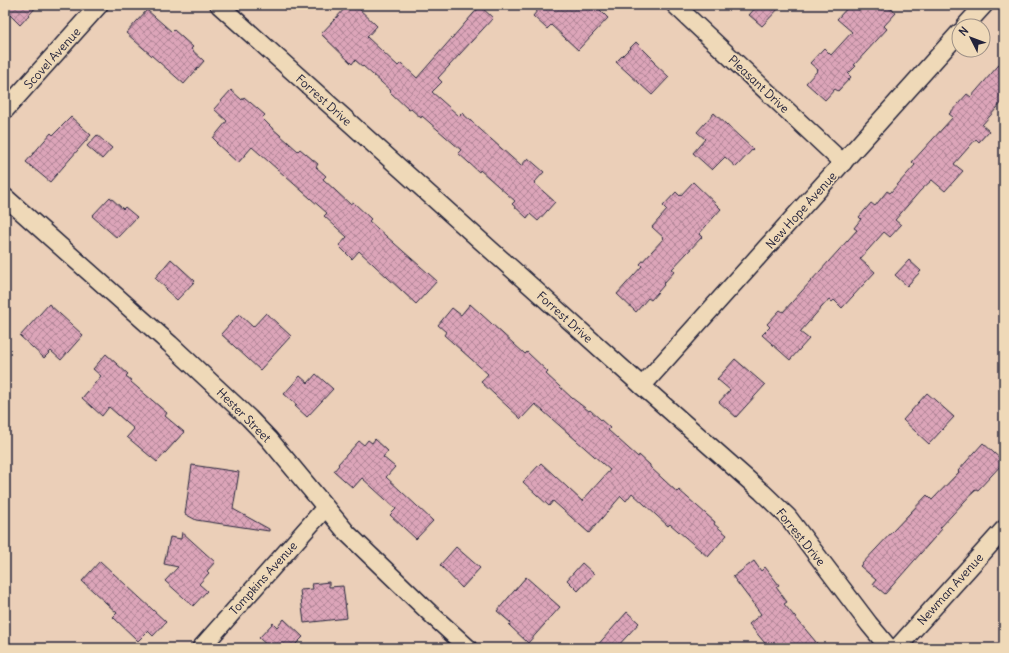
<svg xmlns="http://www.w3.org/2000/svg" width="1009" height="653" font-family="Delius,sans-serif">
	<defs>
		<pattern id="building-cross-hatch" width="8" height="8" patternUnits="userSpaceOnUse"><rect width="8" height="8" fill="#dca5b9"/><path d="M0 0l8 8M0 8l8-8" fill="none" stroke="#b28698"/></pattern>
	</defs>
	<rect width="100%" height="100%" fill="#ebcfb8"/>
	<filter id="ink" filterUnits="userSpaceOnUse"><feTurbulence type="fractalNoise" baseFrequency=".025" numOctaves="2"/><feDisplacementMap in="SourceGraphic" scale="8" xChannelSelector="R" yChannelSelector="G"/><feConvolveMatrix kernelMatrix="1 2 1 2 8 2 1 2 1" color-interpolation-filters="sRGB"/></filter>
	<g filter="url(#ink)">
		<g fill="url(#building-cross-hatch)" stroke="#22223b">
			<polygon points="5,5 38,5 20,25 5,10"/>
			<polygon points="348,5 355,5 377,26 367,37 398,66 401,63 417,78 480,6 493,18 438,78 442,82 432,92 459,116 462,113 521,166 528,158 544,172 534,183 555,202 538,221 530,214 527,218 512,204 515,201 480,170 479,172 458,153 461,150 422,116 421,118 411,109 409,110 390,92 391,91 363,66 363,67 355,60 352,64 321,34"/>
			<polygon points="542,5 595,5 608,18 578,50 551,25 547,29 533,16"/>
			<polygon points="758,5 782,5 762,26 749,15"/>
			<polygon points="850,5 886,5 896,13 884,26 887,29 854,65 856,66 848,74 851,77 838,91 835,89 825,100 806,83 818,70 810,63 824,48 831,55 852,32 837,19"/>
			<polygon points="147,10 172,32 174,30 193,47 191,49 204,61 184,84 126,33"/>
			<polygon points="636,42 655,61 654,63 669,77 652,95 616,62"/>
			<polygon points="1004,59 1004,100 982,125 989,131 979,142 976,139 954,164 963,171 945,191 932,180 920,191 895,220 901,225 890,237 884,232 860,259 875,272 842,308 834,300 832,302 829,299 800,332 809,339 790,360 762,335 770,327 767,324 780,310 783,312 857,230 854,228 861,219 859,217 871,203 875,206 887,191 890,193 915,165 912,162 953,117 949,114 967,94 971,97"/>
			<polygon points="231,90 242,100 244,97 265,115 262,118 271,127 298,151 300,149 318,164 316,167 326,176 323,179 350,204 353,202 371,219 369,221 437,281 416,304 359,251 352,259 339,246 347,237 324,216 327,213 252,147 238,163 216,143 217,142 213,138 227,121 214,109"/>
			<polygon points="714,113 753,149 736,167 725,157 712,170 693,153 705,139 697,132"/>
			<polygon points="71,117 91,135 50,182 26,162 51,133 53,135"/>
			<polygon points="97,135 112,148 102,159 87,146"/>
			<polygon points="693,182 721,209 699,234 702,237 672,269 675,271 663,284 664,285 651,300 648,298 636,312 617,294 642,266 640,264 664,238 652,227 667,210 663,206 676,192 680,196"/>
			<polygon points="110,197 123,209 125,207 137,217 117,238 92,216"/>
			<polygon points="171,259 195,281 177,300 166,290 167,289 155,278"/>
			<polygon points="909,260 921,271 907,286 895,275"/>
			<polygon points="49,304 83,335 61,360 51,351 44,358 20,336"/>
			<polygon points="470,304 525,354 527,352 548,372 546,374 572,398 589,411 590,410 610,428 608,430 638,457 639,455 650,465 650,467 677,492 679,490 715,522 714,524 727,535 708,557 670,524 668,526 632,493 626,501 621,496 589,533 553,501 549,506 523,482 541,463 582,501 610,470 535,404 521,419 481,382 488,374 444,335 446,332 438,325 452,308 461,315"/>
			<polygon points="266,313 291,336 260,370 221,334 239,314 253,327"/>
			<polygon points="106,354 128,374 126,376 132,381 131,382 167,413 165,416 184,432 157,462 127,437 134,429 109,407 102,416 82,398 101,376 93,369"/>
			<polygon points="735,359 765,385 736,417 719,402 730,390 717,379"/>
			<polygon points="316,374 333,389 307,417 295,406 297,405 284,394 300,376 308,383"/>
			<polygon points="927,393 954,417 929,444 903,420"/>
			<polygon points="375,439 388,451 383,457 395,467 386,477 433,521 416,539 390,515 396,509 362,478 353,488 334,471 339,465 338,464 359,441 364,445 368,440 372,443"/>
			<polygon points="983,443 1004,462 978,490 976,489 940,528 942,529 885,594 873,584 876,580 860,566 927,495 932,500 959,472 958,471"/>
			<polygon points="192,465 239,472 233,509 269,529 269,531 196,520 185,514"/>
			<polygon points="182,532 215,562 207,571 209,573 199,584 207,591 193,606 165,581 178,567 164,564 170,537 181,539"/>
			<polygon points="456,547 480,568 462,588 440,565"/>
			<polygon points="100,561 166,622 153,636 148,631 138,641 113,617 117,613 82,581"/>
			<polygon points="754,561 761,571 765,567 779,585 776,587 787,602 784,604 821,648 769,648 749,624 761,614 733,577"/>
			<polygon points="582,563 594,574 578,591 567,580"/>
			<polygon points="526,577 560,607 528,643 509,625 511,623 497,611"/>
			<polygon points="329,582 329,587 343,586 347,618 304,623 300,590 313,589 312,584"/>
			<polygon points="627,612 639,623 616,648 595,648"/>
			<polygon points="284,619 303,637 292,648 270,648 259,638 273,623 277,627"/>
		</g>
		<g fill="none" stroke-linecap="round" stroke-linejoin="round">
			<defs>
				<g id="street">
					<polyline points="219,5 642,386 762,492 788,517 869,624 889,648"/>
					<polyline points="675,5 843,163"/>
					<polyline points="965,26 984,5"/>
					<polyline points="5,110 99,5"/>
					<polyline points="5,197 170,344 249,418 269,439 347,533 433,616 468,648"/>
					<polyline points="642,386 959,33"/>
					<polyline points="201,648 325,508"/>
					<polyline points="897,648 1004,529"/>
				</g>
			</defs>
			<use href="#street" stroke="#22223b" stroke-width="20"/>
			<use href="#street" stroke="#efd9b8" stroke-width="17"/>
		</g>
	</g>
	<g text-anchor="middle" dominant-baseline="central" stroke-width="3.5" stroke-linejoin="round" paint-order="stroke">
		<g font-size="12" fill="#22223b" stroke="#efd9b8">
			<text transform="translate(52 58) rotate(-48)">Scovel Avenue</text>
			<text transform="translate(759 84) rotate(43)">Pleasant Drive</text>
			<text transform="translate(324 100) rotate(42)">Forrest Drive</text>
			<text transform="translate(801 210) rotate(-48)">New Hope Avenue</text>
			<text transform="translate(565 317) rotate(42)">Forrest Drive</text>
			<text transform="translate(244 415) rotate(45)">Hester Street</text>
			<text transform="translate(801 537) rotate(51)">Forrest Drive</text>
			<text transform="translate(263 578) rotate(-48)">Tompkins Avenue</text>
			<text transform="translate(950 589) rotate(-48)">Newman Avenue</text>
		</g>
	</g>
	<rect width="1009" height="653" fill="none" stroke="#efd9b8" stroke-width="20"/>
	<rect x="10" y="10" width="989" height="633" fill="none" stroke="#22223b" stroke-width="1.5" filter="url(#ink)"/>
	<g transform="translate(971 38) rotate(312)"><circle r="19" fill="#efd9b8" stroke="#9d9086"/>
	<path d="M0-3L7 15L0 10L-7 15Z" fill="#22223b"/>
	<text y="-6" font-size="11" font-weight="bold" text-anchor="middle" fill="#22223b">N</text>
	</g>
</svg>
